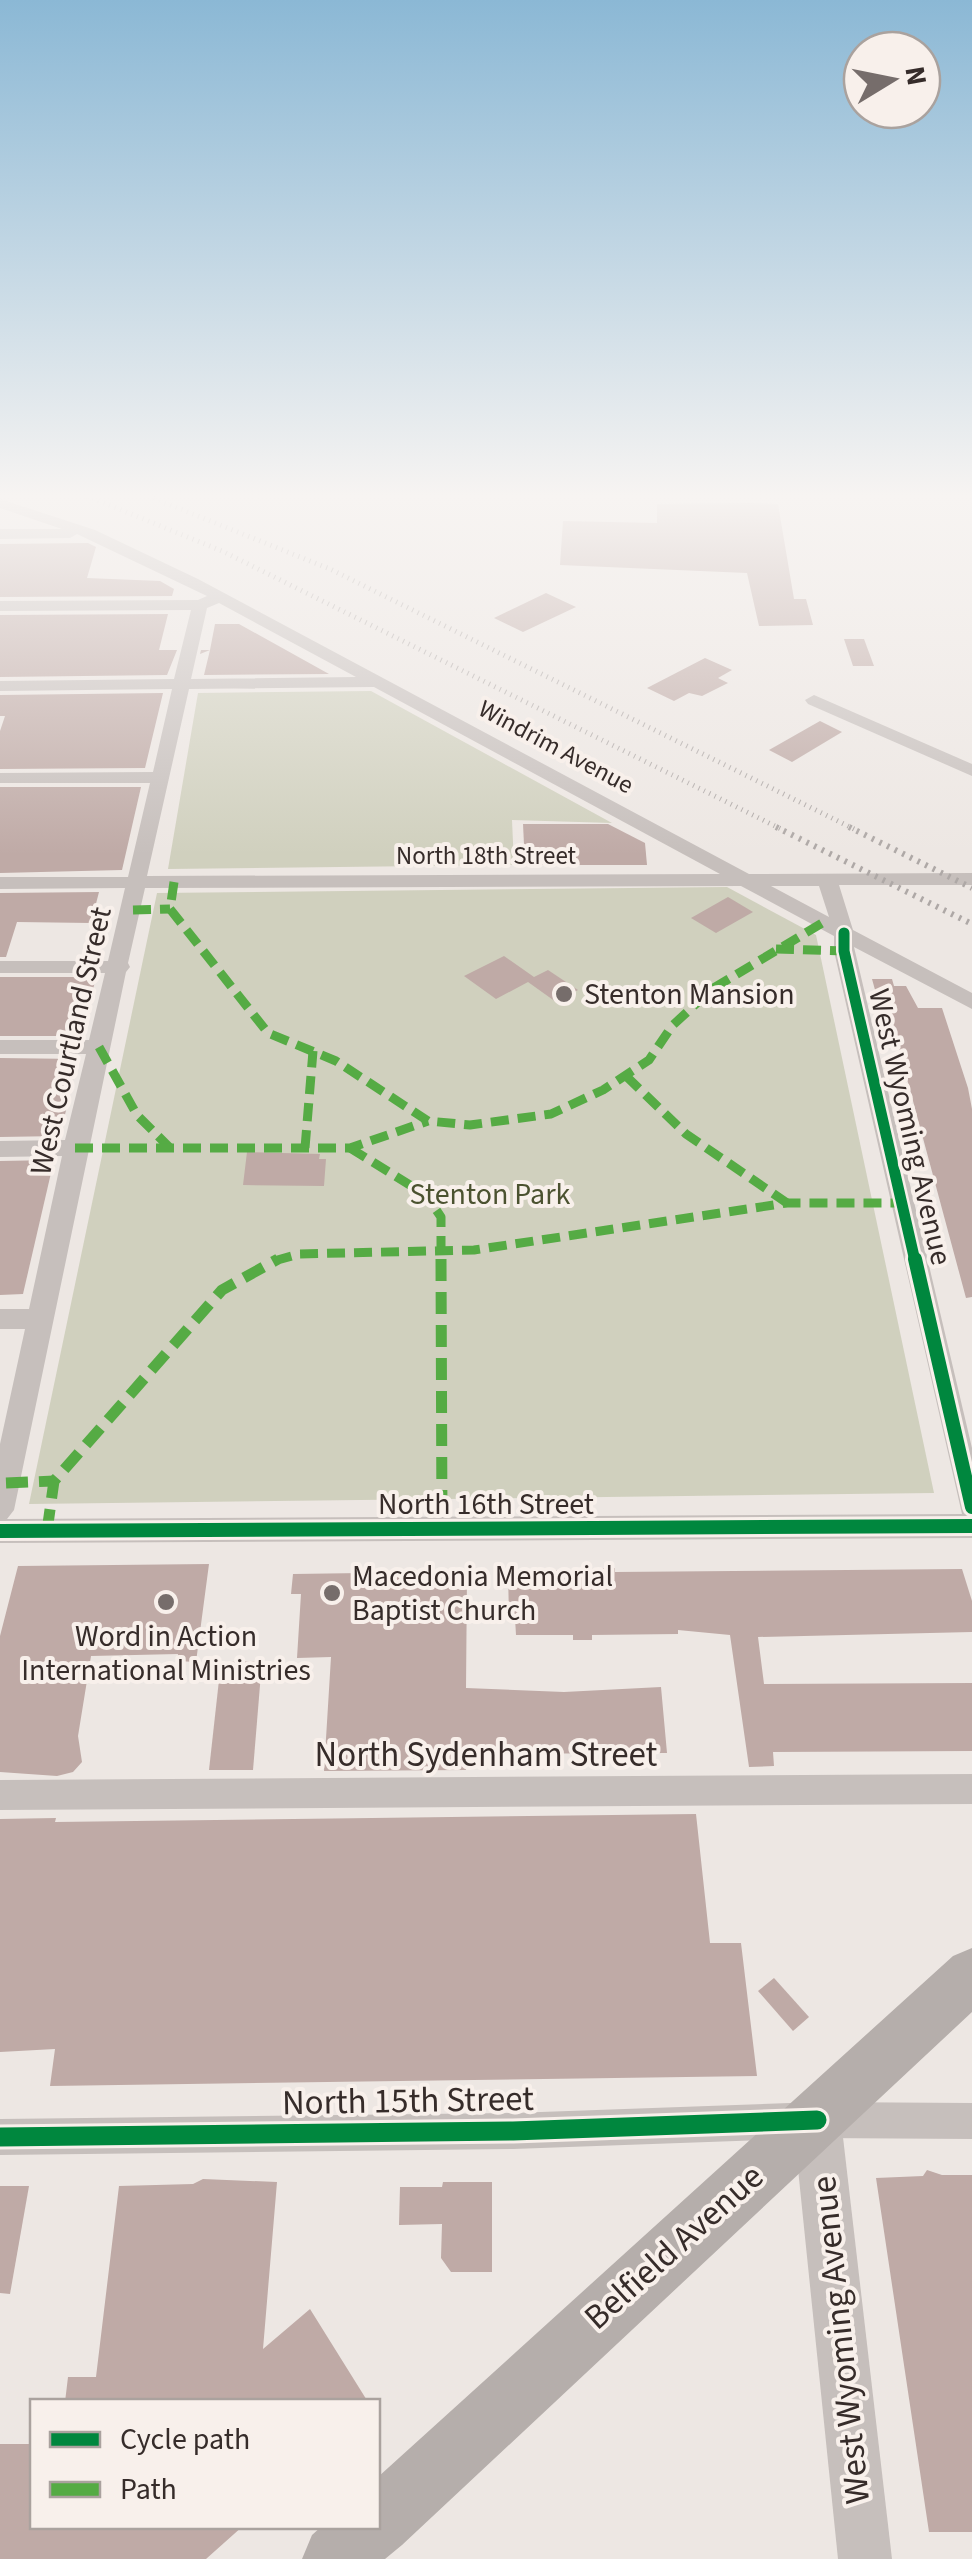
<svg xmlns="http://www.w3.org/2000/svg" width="972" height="2559" font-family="'Source Sans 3',sans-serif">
	<rect width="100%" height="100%" fill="#ede7e3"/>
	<g fill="#d0d0be">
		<polygon points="371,691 612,823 512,820 514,865 168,869 198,693"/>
		<polygon points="727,887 816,935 934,1493 29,1504 157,893"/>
	</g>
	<g fill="#bfaaa6">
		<polygon points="749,503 778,504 794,599 806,599 813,625 759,626 747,573 560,565 563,521 657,523 657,504"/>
		<polygon points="88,543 96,547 87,578 160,581 174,589 172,596 0,597 0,544"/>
		<polygon points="546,593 576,607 523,632 494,618"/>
		<polygon points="168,614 159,650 177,650 167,675 0,677 0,615"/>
		<polygon points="215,624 239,624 329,674 204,675 210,650 200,654 201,650 210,650"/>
		<polygon points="844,639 864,639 874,666 853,666"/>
		<polygon points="705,658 732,670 718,678 728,683 702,696 689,693 674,701 647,688"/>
		<polygon points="163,693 145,768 0,769 0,731 5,716 0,716 0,695"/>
		<polygon points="820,721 842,732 792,762 769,750"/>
		<polygon points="0,787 141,787 122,870 0,873"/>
		<polygon points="523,824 608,824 645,843 647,865 525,865"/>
		<polygon points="99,892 91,923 17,922 6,957 0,957 0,893"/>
		<polygon points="728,897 753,912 716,933 691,918"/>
		<polygon points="504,956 534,977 548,970 578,990 556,1002 528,982 496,999 464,976"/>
		<polygon points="0,977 96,977 82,1036 0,1036"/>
		<polygon points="872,979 892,979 894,986 906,986 918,1008 942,1008 968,1088 972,1109 972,1297 966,1298 888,1008 880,1008"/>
		<polygon points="0,1058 78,1059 60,1136 0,1137"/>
		<polygon points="247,1152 320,1154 319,1159 326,1159 324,1186 243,1185"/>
		<polygon points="54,1160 23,1294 0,1295 0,1161"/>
		<polygon points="209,1564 196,1662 177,1661 178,1654 91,1656 78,1736 82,1762 73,1772 57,1776 0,1772 0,1636 18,1566"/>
		<polygon points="615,1568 615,1572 962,1569 972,1601 972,1632 758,1637 764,1684 972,1683 972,1751 773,1752 774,1766 749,1767 730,1635 678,1630 678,1634 592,1635 592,1640 573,1640 573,1635 516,1635 515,1618 509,1618 508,1572"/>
		<polygon points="432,1572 467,1574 466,1688 564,1692 661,1687 667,1753 466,1754 466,1770 324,1771 331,1657 297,1658 301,1594 291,1594 293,1574"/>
		<polygon points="262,1661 253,1770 209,1770 221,1662"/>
		<polygon points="696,1814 710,1943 741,1943 757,2076 50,2086 55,2049 0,2052 0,1819 56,1818 55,1822"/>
		<polygon points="774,1978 809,2017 793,2031 758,1991"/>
		<polygon points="927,2170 942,2175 972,2175 972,2532 929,2532 876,2178 923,2176"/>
		<polygon points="203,2179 277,2182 263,2349 310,2309 368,2402 65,2402 68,2377 96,2377 119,2186 193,2184"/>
		<polygon points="443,2182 492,2182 492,2272 451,2272 441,2258 442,2224 399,2225 400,2187 442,2187"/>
		<polygon points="0,2186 29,2186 10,2294 0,2293"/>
		<polygon points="0,2444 32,2444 32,2526 243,2526 206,2559 0,2559"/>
	</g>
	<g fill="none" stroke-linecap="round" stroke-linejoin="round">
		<g fill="#c6bfbc" fill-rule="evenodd">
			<path d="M0,499L95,530L198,579L749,874L972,873V885H839L853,930L972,993V1009L854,947L972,1448V1538L0,1543V1444L25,1329H0V1309H29L62,1156L0,1157V1141L65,1140L86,1054H0V1040H89L105,973H0V961H108L125,888L0,889V877H128L150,783H0V773L153,772L172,689L0,691V681L174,679L191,610L0,611V601L198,600L207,596L77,534L70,538L0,539V529H62L0,508ZM219,603L356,677L191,679L207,608ZM372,687H374L720,874L147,876L189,689ZM741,886L834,936V951L962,1514L7,1519L14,1510L126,972L130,967L128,963L145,888ZM771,886H819L829,917Z"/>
			<polygon points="814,695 972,764 972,776 808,704 805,700"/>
			<polygon points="972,1774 972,1804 0,1810 0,1780"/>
			<polygon points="817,2102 972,2103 972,2139 817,2138 513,2149 0,2155 0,2119 513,2113"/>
		</g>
		<polygon fill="#c6bfbc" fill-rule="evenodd" points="817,2096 834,2103 841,2120 892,2559 838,2559 793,2120 800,2103"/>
		<polygon fill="#b5aeab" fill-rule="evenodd" points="972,1948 972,2012 402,2545 385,2559 302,2559 312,2535 322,2526 378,2526 378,2477 953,1956"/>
		<g stroke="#aea8a6" stroke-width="5" stroke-dasharray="1 5" stroke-linecap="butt">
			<polyline points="87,496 222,551 781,829"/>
			<polyline points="148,496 330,569 854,829"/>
		</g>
		<g stroke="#aea8a6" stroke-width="6" stroke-dasharray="2.5 6" stroke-linecap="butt">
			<polyline points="776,827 972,924"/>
			<polyline points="849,827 972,888"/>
		</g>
		<g stroke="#55ab44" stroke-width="9" stroke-dasharray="18 9" stroke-linecap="butt">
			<polyline points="174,882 170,909 268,1033 336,1061 428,1121 470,1125 551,1114 603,1090 649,1060 672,1026 712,989 824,922"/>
			<polyline points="133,910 170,909"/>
			<polyline points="776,949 844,951"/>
			<polyline points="99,1047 137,1115 170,1148"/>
			<polyline points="626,1076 686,1134 787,1203"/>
			<polyline points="75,1148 350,1148 428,1121"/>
			<polyline points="305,1148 313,1051"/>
			<polyline points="350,1148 426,1195 441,1217 441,1261"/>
			<polyline points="274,1261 299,1254 474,1250 787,1203 902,1203"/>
		</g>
		<g stroke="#55ab44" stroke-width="11" stroke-dasharray="22 11" stroke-linecap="butt">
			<polyline points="441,1259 442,1529"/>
			<polyline points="6,1483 54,1481"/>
			<polyline points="47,1531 54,1481 222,1290 278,1259"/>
		</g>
		<defs>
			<polyline id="cycleway-far2" points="844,933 844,951 915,1261"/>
			<g id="cycleway-far1">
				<polyline points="915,1259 972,1507"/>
				<polyline points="0,1531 972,1526"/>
			</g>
			<polyline id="cycleway" points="0,2137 513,2131 817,2120"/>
		</defs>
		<use href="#cycleway-far2" stroke="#f8f0eb" stroke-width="16"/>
		<use href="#cycleway-far1" stroke="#f8f0eb" stroke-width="20"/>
		<use href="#cycleway" stroke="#f8f0eb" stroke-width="25"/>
		<use href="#cycleway-far2" stroke="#00873e" stroke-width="11"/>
		<use href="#cycleway-far1" stroke="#00873e" stroke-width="14"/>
		<use href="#cycleway" stroke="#00873e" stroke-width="19"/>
	</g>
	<linearGradient id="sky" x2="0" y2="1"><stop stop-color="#8bb8d5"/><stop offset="0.58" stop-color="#f7f4f2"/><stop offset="1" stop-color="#f7f4f2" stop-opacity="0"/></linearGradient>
	<rect width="972" height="855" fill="url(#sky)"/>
	<g fill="#766d6b" stroke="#f8f0eb" stroke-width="4">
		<circle cx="564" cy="994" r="10"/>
		<circle cx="332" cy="1593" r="10"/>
		<circle cx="166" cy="1602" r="10"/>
	</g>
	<g text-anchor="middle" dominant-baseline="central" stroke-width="8" stroke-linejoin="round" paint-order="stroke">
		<g font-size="25" fill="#362c2a" stroke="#f8f0eb">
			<text transform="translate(556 747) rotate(28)">Windrim Avenue</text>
			<text x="486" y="856">North 18th Street</text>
		</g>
		<g font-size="30" fill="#362c2a" stroke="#f8f0eb" text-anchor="start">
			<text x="584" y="994">Stenton Mansion</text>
			<text x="352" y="1576">Macedonia Memorial<tspan x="352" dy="34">Baptist Church</tspan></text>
			<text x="166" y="1636" text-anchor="middle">Word in Action<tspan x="166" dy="34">International Ministries</tspan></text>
		</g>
		<g font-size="30" fill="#362c2a" stroke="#f8f0eb">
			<text transform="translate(71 1041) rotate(-77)">West Courtland Street</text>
			<text transform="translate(910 1127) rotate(77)">West Wyoming Avenue</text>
			<text x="486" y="1504">North 16th Street</text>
		</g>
		<g font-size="30" fill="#4b5230" stroke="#f8f0eb">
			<text x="490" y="1194">Stenton Park</text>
		</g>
		<g font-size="35" fill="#362c2a" stroke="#f8f0eb">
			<text x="486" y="1755">North Sydenham Street</text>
			<text transform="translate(408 2101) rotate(-1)">North 15th Street</text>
			<text transform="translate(674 2247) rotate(-42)">Belfield Avenue</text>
			<text transform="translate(841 2340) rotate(-96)">West Wyoming Avenue</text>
		</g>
	</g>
	<rect x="30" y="2399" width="350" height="130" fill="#f8f0eb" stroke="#aaa29e" stroke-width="2.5"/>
	<rect x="50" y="2432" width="50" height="15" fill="#00873e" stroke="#aaa29e" stroke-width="2.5"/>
	<text x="120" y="2449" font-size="30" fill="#362c2a">Cycle path</text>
	<rect x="50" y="2482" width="50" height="15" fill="#55ab44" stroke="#aaa29e" stroke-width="2.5"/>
	<text x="120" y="2499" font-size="30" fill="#362c2a">Path</text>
	<g transform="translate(892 80) rotate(80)"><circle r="48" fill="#f8f0eb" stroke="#aaa29e" stroke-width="2.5"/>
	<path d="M0-8L18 38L0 25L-18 38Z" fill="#766d6b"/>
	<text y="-15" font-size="28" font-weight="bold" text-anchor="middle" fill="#362c2a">N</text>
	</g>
</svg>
